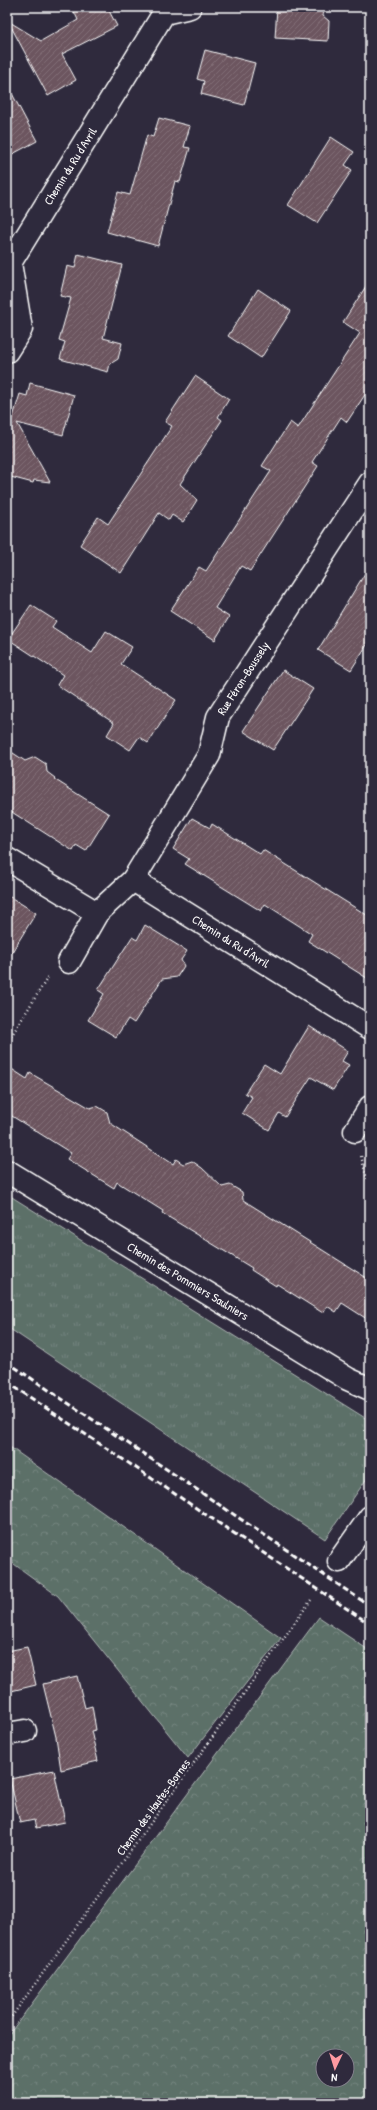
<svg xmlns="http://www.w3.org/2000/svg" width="377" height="2110" font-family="'Patrick Hand',sans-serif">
	<defs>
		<pattern id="grass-tufts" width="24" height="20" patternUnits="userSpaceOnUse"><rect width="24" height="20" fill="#5c6f68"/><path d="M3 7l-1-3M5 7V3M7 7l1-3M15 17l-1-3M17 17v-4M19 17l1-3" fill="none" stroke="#74857f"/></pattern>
		<pattern id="forest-crowns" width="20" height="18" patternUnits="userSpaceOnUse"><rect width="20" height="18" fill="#5c6f68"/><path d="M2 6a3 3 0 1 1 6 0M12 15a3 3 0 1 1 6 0" fill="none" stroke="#74857f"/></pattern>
		<pattern id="building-hatch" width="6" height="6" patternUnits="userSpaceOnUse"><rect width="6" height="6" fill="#6c545e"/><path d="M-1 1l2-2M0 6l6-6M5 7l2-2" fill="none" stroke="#826e76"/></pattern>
	</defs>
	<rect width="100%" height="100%" fill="#2f2a3d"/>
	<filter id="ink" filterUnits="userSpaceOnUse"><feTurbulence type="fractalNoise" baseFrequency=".025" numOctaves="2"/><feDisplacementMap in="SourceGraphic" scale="8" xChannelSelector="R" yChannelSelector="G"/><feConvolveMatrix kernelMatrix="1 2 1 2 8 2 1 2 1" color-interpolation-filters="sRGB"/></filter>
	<g filter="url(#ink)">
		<polygon fill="url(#grass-tufts)" stroke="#aeb7b4" points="7,1194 370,1421 370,1474 325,1539 7,1327"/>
		<g fill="url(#forest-crowns)" stroke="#aeb7b4" fill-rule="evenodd">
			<polygon points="7,1445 281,1638 188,1758 58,1596 7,1559"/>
			<path d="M319,1617L370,1651V2103H7V2037ZM323,2056H347V2080H323Z"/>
		</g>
		<g fill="url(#building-hatch)" stroke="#fff">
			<polygon points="72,7 107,7 117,26 62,54 76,80 48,96 8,21 41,41 78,20"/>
			<polygon points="277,7 324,7 323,16 329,21 328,41 275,38"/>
			<polygon points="205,50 255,63 244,105 201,94 204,81 197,79"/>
			<polygon points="7,84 37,141 7,157"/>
			<polygon points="159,118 190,126 184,147 190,148 180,182 175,181 158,246 107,232 118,192 130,195 147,135 153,137"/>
			<polygon points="331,137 354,152 345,165 352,170 317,223 288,205"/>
			<polygon points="78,254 122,265 103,338 122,343 118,359 110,364 108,372 60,359 65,342 59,340 71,298 60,296 67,266 75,268"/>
			<polygon points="370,280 370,387 347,422 341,417 312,462 318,466 250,571 241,566 215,608 229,617 215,640 170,611 199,567 206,571 271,471 262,466 290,422 298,428 360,333 343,322"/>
			<polygon points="258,289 291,311 261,358 228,336"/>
			<polygon points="195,376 229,399 218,417 222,420 180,484 197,500 183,522 172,515 169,520 159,513 121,573 80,545 98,517 108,524 172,426 165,422"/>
			<polygon points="30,383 74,395 63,435 17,423 50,482 34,480 33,483 7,476 7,406 13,417 20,394 27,396"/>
			<polygon points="370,565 370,640 351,670 318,650"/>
			<polygon points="31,605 56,621 52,627 92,653 106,631 132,647 121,664 176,700 148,743 139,737 130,750 107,735 114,723 57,685 63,675 8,639"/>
			<polygon points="283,670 313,689 273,750 243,731"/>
			<polygon points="7,749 25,761 35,757 46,764 47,772 55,778 54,779 109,814 86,851 76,845 73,851 7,809"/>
			<polygon points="192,818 210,828 212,824 260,854 263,850 370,917 370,980 308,941 312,934 265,904 261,911 185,864 189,859 173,849"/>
			<polygon points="7,895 36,913 7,960"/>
			<polygon points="145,925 187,951 181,960 184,966 177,977 162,979 134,1023 128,1019 116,1037 88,1020 104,994 98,990 132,937 137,940"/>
			<polygon points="309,1026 348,1051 342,1061 349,1065 333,1090 311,1077 285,1117 279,1113 269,1130 242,1113 252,1097 245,1093 264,1064 280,1074"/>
			<polygon points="7,1066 27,1079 30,1073 90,1108 97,1106 107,1112 110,1123 173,1164 176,1159 183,1164 192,1161 202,1168 222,1187 230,1185 242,1192 243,1200 370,1280 370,1321 342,1303 336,1312 327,1306 323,1313 277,1284 276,1286 251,1270 252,1268 162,1213 163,1211 117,1182 114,1188 67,1159 71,1153 7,1113"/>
			<polygon points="27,1647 36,1685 7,1692 7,1651"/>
			<polygon points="77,1676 85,1708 92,1706 96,1730 91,1731 98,1761 61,1770 56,1737 43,1684"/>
			<polygon points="54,1770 65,1822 36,1828 34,1820 20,1823 10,1779"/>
		</g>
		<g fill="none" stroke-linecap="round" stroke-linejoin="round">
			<defs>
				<g id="minor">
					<polyline points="7,351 21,329 10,263 164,13 190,7"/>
					<polyline points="7,859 97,913"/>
					<polyline points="133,880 209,755 218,717 370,483"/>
					<polyline points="69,962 97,913 133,880 370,1028"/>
					<polyline points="355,1131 370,1107"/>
					<polyline points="7,1171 348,1379 370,1389"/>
					<polyline points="339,1561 370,1517"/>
					<polyline points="7,1734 25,1731"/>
				</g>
			</defs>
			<use href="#minor" stroke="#fff" stroke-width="25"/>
			<g stroke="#fff" stroke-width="2.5" stroke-dasharray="1 3" stroke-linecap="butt">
				<polyline points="7,1043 48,977"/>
				<polyline points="361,1156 370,1190"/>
				<polyline points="7,2023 311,1600"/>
			</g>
			<use href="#minor" stroke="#2f2a3d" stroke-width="22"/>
			<g stroke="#fff" stroke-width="3" stroke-dasharray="6 3" stroke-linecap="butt">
				<polyline points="7,1362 370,1606"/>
				<polyline points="7,1382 370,1624"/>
			</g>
		</g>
	</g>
	<g text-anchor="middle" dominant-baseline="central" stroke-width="4" stroke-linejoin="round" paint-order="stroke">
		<g font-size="12" fill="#fff" stroke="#2f2a3d">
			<text transform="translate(70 166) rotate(-58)">Chemin du Ru d'Avril</text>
			<text transform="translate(243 678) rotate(-57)">Rue Féron-Boussely</text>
			<text transform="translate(231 941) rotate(32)">Chemin du Ru d'Avril</text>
			<text transform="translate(188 1281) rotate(31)">Chemin des Pommiers Saulniers</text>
			<text transform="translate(153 1807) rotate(-54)">Chemin des Hautes-Bornes</text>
		</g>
	</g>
	<rect width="377" height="2110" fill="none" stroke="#2f2a3d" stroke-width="24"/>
	<rect x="12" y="12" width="353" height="2086" fill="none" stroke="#fff" stroke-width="1.5" filter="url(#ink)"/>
	<g transform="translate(335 2068) rotate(184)"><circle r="19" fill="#2f2a3d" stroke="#827f8b"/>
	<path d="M0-3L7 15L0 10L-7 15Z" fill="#ff9aa2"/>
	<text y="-6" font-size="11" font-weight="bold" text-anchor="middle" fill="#ffffff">N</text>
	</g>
</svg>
